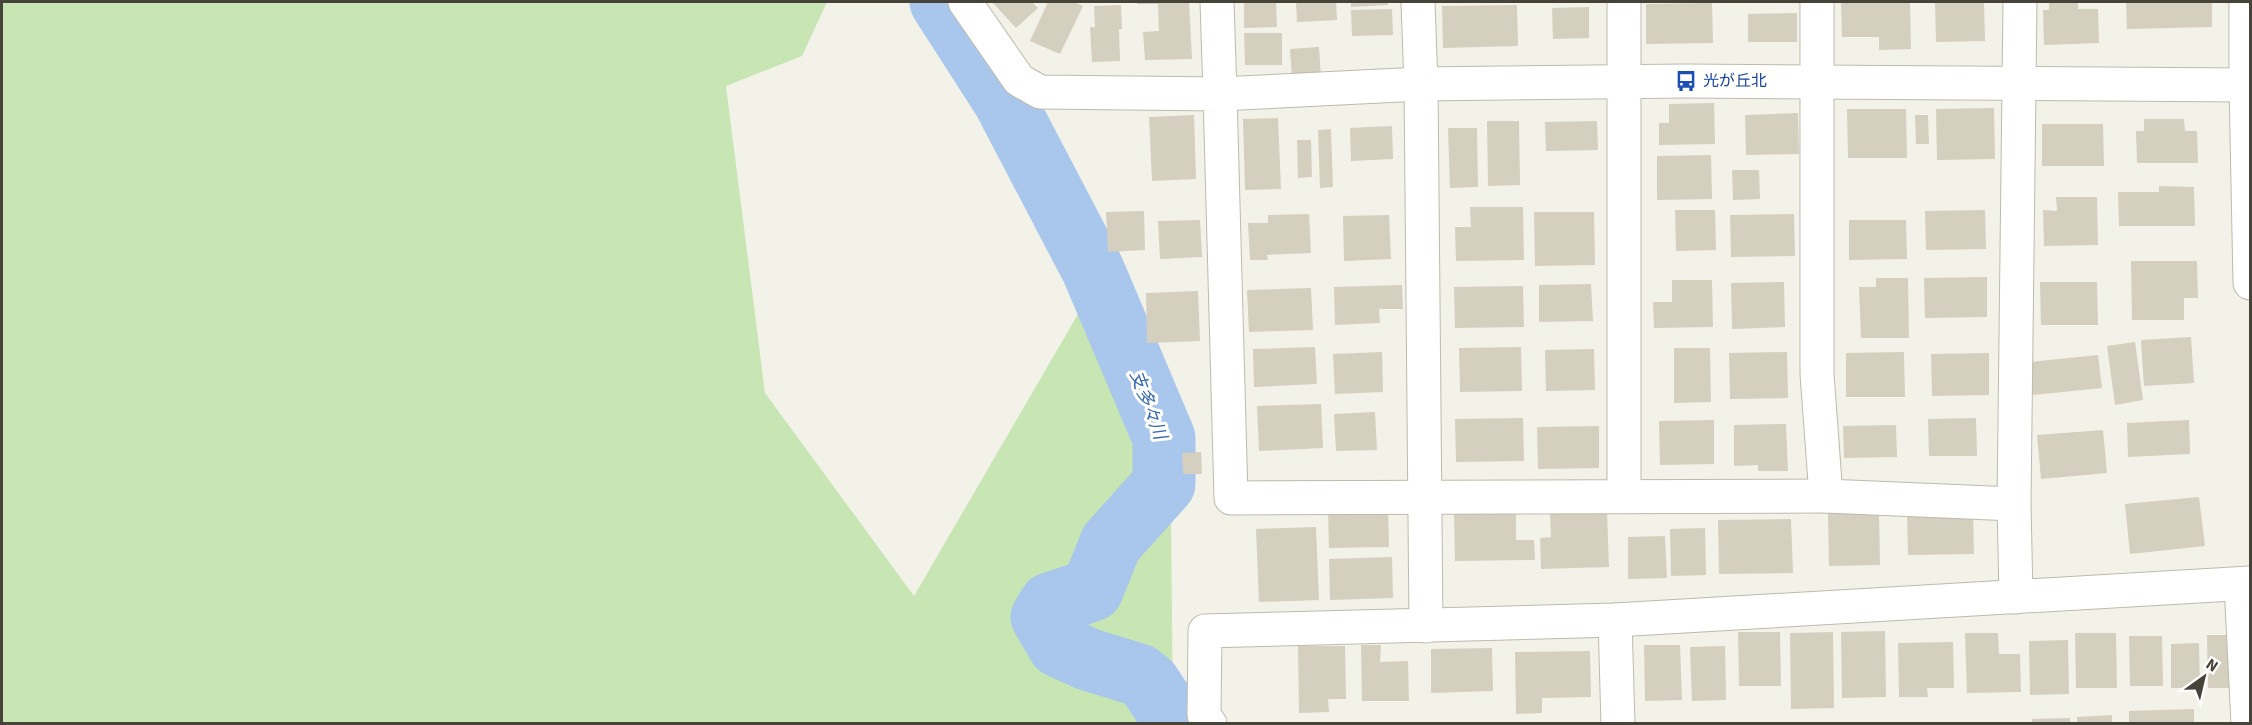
<svg xmlns="http://www.w3.org/2000/svg" width="2252" height="725" font-family="'Source Sans 3','Noto Sans JP',sans-serif">
	<rect width="100%" height="100%" fill="#f3f2e9"/>
	<polygon fill="#c8e5b4" points="2,2 827,2 802,56 726,86 765,393 914,596 1092,290 1171,517 1173,723 2,723"/>
	<g fill="none" stroke-linecap="round" stroke-linejoin="round">
		<polyline stroke="#a9c7ec" stroke-width="63" points="941,2 1004,100 1093,270 1164,438 1164,484 1111,543 1092,590 1050,604 1042,617 1059,646 1087,659 1139,675 1149,683 1171,716 1180,724"/>
	</g>
	<g fill="#d4cfbf">
		<polygon points="992,2 1032,2 1038,8 1016,28"/>
		<polygon points="1048,2 1074,2 1083,6 1060,54 1030,41"/>
		<polygon points="1137,2 1189,2 1192,59 1145,60 1143,32 1159,31 1158,4 1137,4"/>
		<polygon points="1244,2 1276,2 1277,27 1244,28"/>
		<polygon points="1296,2 1336,2 1337,20 1297,22"/>
		<polygon points="1351,2 1388,2 1388,5 1351,7"/>
		<polygon points="1841,2 1910,2 1911,49 1879,50 1879,37 1842,37"/>
		<polygon points="1935,2 1984,2 1985,41 1936,42"/>
		<polygon points="2078,2 2078,9 2098,9 2099,43 2044,45 2043,10 2049,10 2049,3"/>
		<polygon points="2126,2 2212,2 2212,27 2127,29"/>
		<polygon points="1712,3 1713,43 1646,44 1646,4"/>
		<polygon points="1121,5 1122,29 1119,29 1120,61 1092,62 1090,27 1095,27 1094,6"/>
		<polygon points="1517,5 1518,46 1443,48 1442,6"/>
		<polygon points="1589,7 1589,38 1553,39 1552,8"/>
		<polygon points="1392,9 1393,35 1352,36 1351,10"/>
		<polygon points="1797,13 1797,42 1748,42 1748,14"/>
		<polygon points="1244,33 1282,33 1282,65 1245,65"/>
		<polygon points="1319,47 1321,77 1292,79 1290,49"/>
		<polygon points="1714,103 1715,144 1659,145 1659,123 1669,123 1669,104"/>
		<polygon points="1994,108 1995,159 1937,160 1936,109"/>
		<polygon points="1847,109 1906,109 1907,158 1848,158"/>
		<polygon points="1798,113 1799,154 1746,155 1745,115"/>
		<polygon points="1194,115 1196,179 1152,181 1149,117"/>
		<polygon points="1915,115 1928,115 1929,144 1916,144"/>
		<polygon points="1278,118 1281,189 1245,190 1243,119"/>
		<polygon points="2144,119 2184,119 2185,131 2197,131 2198,163 2137,163 2136,131 2144,131"/>
		<polygon points="1487,121 1519,121 1520,185 1488,186"/>
		<polygon points="1597,121 1598,150 1546,151 1545,122"/>
		<polygon points="2042,124 2103,124 2104,166 2042,166"/>
		<polygon points="1392,126 1393,159 1351,161 1350,128"/>
		<polygon points="1448,128 1477,128 1478,187 1450,188"/>
		<polygon points="1331,129 1333,187 1320,188 1318,130"/>
		<polygon points="1297,140 1311,140 1312,177 1298,178"/>
		<polygon points="1711,155 1712,199 1657,200 1657,156"/>
		<polygon points="1732,170 1759,170 1760,199 1733,200"/>
		<polygon points="2159,186 2194,187 2195,226 2119,226 2118,192 2159,192"/>
		<polygon points="2056,197 2097,197 2098,245 2044,246 2043,210 2057,211"/>
		<polygon points="1470,207 1523,207 1524,260 1456,261 1455,227 1471,227"/>
		<polygon points="1675,210 1715,210 1716,250 1676,251"/>
		<polygon points="1985,210 1986,249 1926,250 1925,211"/>
		<polygon points="1144,211 1145,250 1108,252 1106,212"/>
		<polygon points="1534,212 1594,212 1595,265 1535,266"/>
		<polygon points="1309,214 1311,253 1267,255 1268,260 1250,260 1248,223 1268,223 1268,215"/>
		<polygon points="1794,214 1795,256 1731,257 1730,215"/>
		<polygon points="1389,215 1391,259 1344,261 1343,216"/>
		<polygon points="1200,220 1202,257 1160,259 1158,221"/>
		<polygon points="1849,220 1906,220 1907,259 1849,260"/>
		<polygon points="2131,261 2197,261 2198,298 2184,298 2184,320 2132,320"/>
		<polygon points="1987,277 1987,317 1925,318 1924,278"/>
		<polygon points="1876,278 1908,278 1909,338 1861,338 1859,287 1876,287"/>
		<polygon points="1672,280 1712,280 1713,327 1654,328 1653,302 1672,302"/>
		<polygon points="1784,282 1785,327 1732,329 1731,283"/>
		<polygon points="2040,282 2097,282 2098,325 2041,325"/>
		<polygon points="1591,284 1593,321 1539,322 1539,285"/>
		<polygon points="1402,285 1403,309 1379,309 1380,323 1335,325 1334,287"/>
		<polygon points="1523,286 1524,327 1455,328 1454,287"/>
		<polygon points="1311,288 1313,330 1249,332 1247,290"/>
		<polygon points="1198,291 1200,341 1147,343 1146,293"/>
		<polygon points="2191,337 2194,383 2144,386 2141,340"/>
		<polygon points="2135,342 2143,400 2115,405 2107,346"/>
		<polygon points="1315,347 1317,384 1254,387 1253,349"/>
		<polygon points="1521,347 1522,391 1460,392 1459,348"/>
		<polygon points="1674,348 1710,348 1711,402 1674,403"/>
		<polygon points="1594,349 1595,390 1546,391 1545,350"/>
		<polygon points="1382,352 1383,392 1335,394 1333,354"/>
		<polygon points="1787,352 1788,398 1730,399 1729,353"/>
		<polygon points="1904,352 1905,397 1846,397 1846,353"/>
		<polygon points="1989,353 1989,395 1932,396 1931,354"/>
		<polygon points="2098,355 2102,388 2033,395 2029,362"/>
		<polygon points="1321,404 1323,448 1259,451 1257,406"/>
		<polygon points="1375,412 1377,450 1336,451 1334,414"/>
		<polygon points="1523,418 1524,461 1456,462 1455,419"/>
		<polygon points="1976,418 1977,456 1929,456 1928,419"/>
		<polygon points="1714,420 1714,464 1660,465 1659,421"/>
		<polygon points="2189,420 2190,454 2128,457 2127,423"/>
		<polygon points="1786,424 1788,471 1758,471 1758,465 1734,466 1734,425"/>
		<polygon points="1896,425 1897,457 1844,458 1843,426"/>
		<polygon points="1599,426 1599,468 1538,469 1537,427"/>
		<polygon points="2103,430 2107,473 2041,479 2037,435"/>
		<polygon points="1201,452 1202,474 1183,474 1182,453"/>
		<polygon points="2199,497 2205,546 2130,554 2125,504"/>
		<polygon points="1388,509 1389,547 1329,548 1328,510"/>
		<polygon points="1516,512 1516,540 1534,540 1535,560 1455,561 1454,513"/>
		<polygon points="1607,512 1609,567 1541,569 1540,538 1551,537 1550,514"/>
		<polygon points="1879,512 1880,565 1829,566 1828,513"/>
		<polygon points="1973,513 1974,554 1908,555 1907,514"/>
		<polygon points="1791,519 1793,573 1719,574 1718,520"/>
		<polygon points="1316,527 1319,600 1259,602 1256,529"/>
		<polygon points="1705,528 1706,575 1671,576 1670,529"/>
		<polygon points="1665,536 1667,578 1628,579 1628,537"/>
		<polygon points="1392,557 1393,598 1330,600 1329,559"/>
		<polygon points="1885,631 1886,697 1842,698 1841,632"/>
		<polygon points="1738,632 1780,632 1781,686 1739,686"/>
		<polygon points="1833,632 1834,708 1791,709 1790,633"/>
		<polygon points="1965,633 1998,633 1999,654 2020,654 2021,692 1967,693"/>
		<polygon points="2075,633 2116,633 2117,688 2076,688"/>
		<polygon points="2207,635 2237,635 2238,688 2208,688"/>
		<polygon points="2129,636 2162,636 2163,686 2130,686"/>
		<polygon points="2068,640 2069,694 2030,695 2029,641"/>
		<polygon points="1953,642 1954,688 1927,688 1928,697 1899,697 1898,643"/>
		<polygon points="2199,643 2200,688 2171,688 2171,644"/>
		<polygon points="1361,645 1381,645 1380,662 1408,661 1409,701 1362,701"/>
		<polygon points="1644,645 1680,645 1682,700 1645,701"/>
		<polygon points="1298,646 1345,646 1346,699 1328,699 1329,712 1299,713"/>
		<polygon points="1725,646 1726,700 1692,701 1690,647"/>
		<polygon points="1492,648 1493,691 1431,693 1431,649"/>
		<polygon points="1590,651 1591,697 1542,698 1542,713 1516,714 1515,652"/>
		<polygon points="2194,709 2194,724 2129,724 2129,711"/>
		<polygon points="2112,715 2112,724 2077,724 2077,717"/>
		<polygon points="2070,718 2070,724 2032,724 2032,719"/>
	</g>
	<g fill="none" stroke-linecap="round" stroke-linejoin="round">
		<defs>
			<g id="minor">
				<polyline points="965,2 1019,80 1040,92 1220,94 1231,498 1826,496"/>
				<polyline points="1217,2 1220,94 1421,84 1686,81 2246,85"/>
				<polyline points="1418,2 1421,84 1426,626"/>
				<polyline points="1624,2 1624,496"/>
				<polyline points="1817,2 1817,374 1826,496 2014,504 2016,597"/>
				<polyline points="2246,2 2246,85 2250,283"/>
				<polyline points="2014,504 2020,2"/>
				<polyline points="2241,584 2248,724"/>
				<polyline points="1615,620 1618,724"/>
				<polyline points="1210,724 1204,715 1205,631 1615,620 2250,583"/>
			</g>
		</defs>
		<use href="#minor" stroke="#bebaac" stroke-width="35"/>
		<use href="#minor" stroke="#fff" stroke-width="33"/>
	</g>
	<defs>
		<symbol id="bus-bare" viewBox="-9 -9 18 18"><path d="M-5-6H5V4H4V6H2V4H-2V6H-4V4H-5ZM-3.5-4V0h7V-4ZM-3.5 1.2v1.5H-2V1.2ZM2 1.2v1.5H3.5V1.2Z" fill="#1a4fb4" stroke="#fff" stroke-width="2.5" paint-order="stroke"/></symbol>
	</defs>
	<g fill-rule="evenodd">
		<use href="#bus-bare" x="1671" y="66" width="30" height="30"/>
	</g>
	<g text-anchor="middle" dominant-baseline="central" stroke-width="6" stroke-linejoin="round" paint-order="stroke">
		<g font-size="16" fill="#164399" stroke="#fff" text-anchor="start">
			<text x="1703" y="81">光が丘北</text>
		</g>
		<g font-size="18" font-style="italic" fill="#3769ac" stroke="#fff">
			<text transform="translate(1148 405) rotate(69)">支多々川</text>
		</g>
	</g>
	<rect width="2252" height="725" fill="none" stroke="#464338" stroke-width="6"/>
	<g transform="translate(2204 677) rotate(34)" stroke="#ffffff" stroke-width="4.5" paint-order="stroke">
	<path d="M0-4.5L10 22L0 15L-10 22Z" fill="#464338"/>
	<text y="-9" font-size="16" font-weight="bold" text-anchor="middle" fill="#464338">N</text>
	</g>
</svg>
